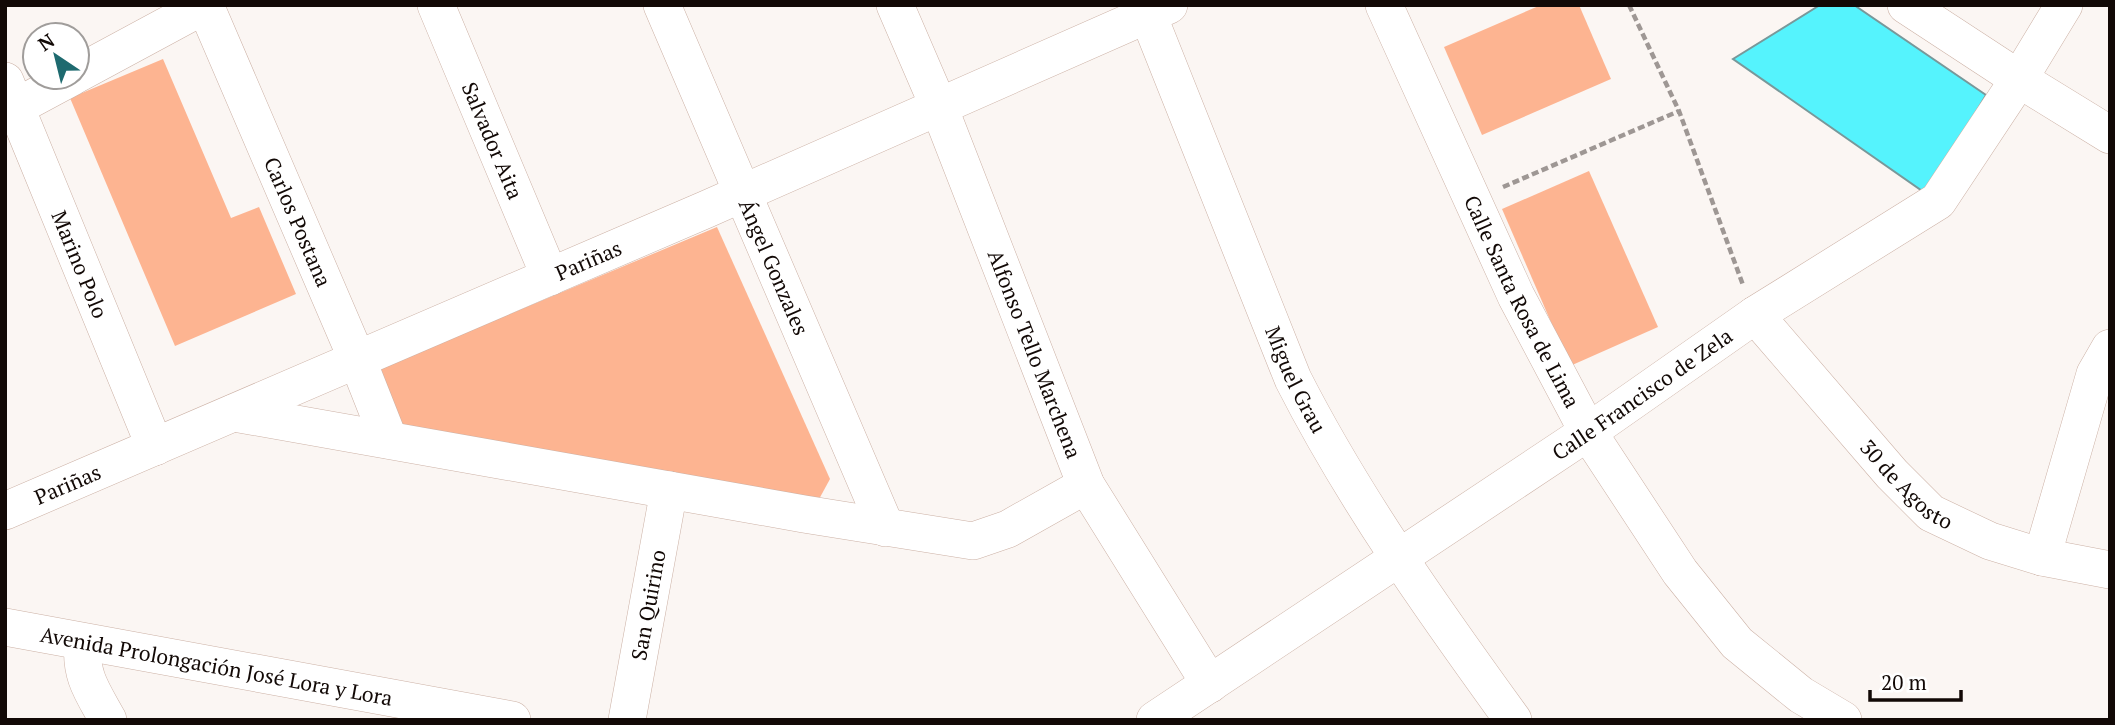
<svg xmlns="http://www.w3.org/2000/svg" width="2115" height="725" font-family="'PT Serif',serif">
	<rect width="100%" height="100%" fill="#fbf6f3"/>
	<g fill="#fdb491">
		<polygon points="1541,5 1579,5 1611,79 1482,135 1444,47"/>
		<polygon points="163,59 231,218 259,207 296,294 175,346 70,98"/>
		<polygon points="1589,171 1658,327 1570,366 1502,209"/>
		<polygon points="717,227 830,479 818,501 388,424 369,373"/>
	</g>
	<polygon fill="#55f3fd" stroke="#78989a" stroke-width="2" points="1820,5 1854,5 1986,95 1928,195 1733,59"/>
	<g fill="none" stroke-linecap="round" stroke-linejoin="round">
		<defs>
			<g id="minor">
				<path id="s1" d="M205,5L357,359L389,440"/>
				<path id="s2" d="M436,5L550,277"/>
				<path id="s3" d="M662,5L886,528"/>
				<path id="s4" d="M895,5L939,107L1086,485L1210,684"/>
				<path id="s5" d="M1144,5L1293,379C1354,499 1434,611 1513,720"/>
				<path id="s6" d="M1384,5L1516,296L1588,432L1680,572L1737,643L1801,695L1843,720"/>
				<polyline points="1906,5 2019,79 2110,135"/>
				<polyline points="77,74 205,5"/>
				<path id="s7" d="M5,81L155,447"/>
				<polyline points="5,113 72,77"/>
				<path id="s8" d="M1755,315L1892,474L1931,513L1990,541L2042,557L2110,570"/>
				<polyline points="234,413 804,514 973,541 1008,529 1086,485"/>
				<path id="s9" d="M5,511L707,209L1169,5"/>
				<polyline points="2042,557 2095,374 2110,348"/>
				<path id="s10" d="M5,627L512,720"/>
				<path d="M83,643C80,676 92,691 108,720"/>
				<path id="s11" d="M627,720L669,490"/>
				<path id="s12" d="M1155,720L1588,432L1755,315L1938,201L2019,79L2064,5"/>
			</g>
		</defs>
		<use href="#minor" stroke="#ccb1a5" stroke-width="38"/>
		<g stroke="#9e9794" stroke-width="4.5" stroke-dasharray="7 3.5" stroke-linecap="butt">
			<polyline points="1629,5 1679,111 1743,285"/>
			<polyline points="1503,187 1679,111"/>
		</g>
		<use href="#minor" stroke="#fff" stroke-width="37"/>
	</g>
	<g text-anchor="middle" dominant-baseline="central" stroke-width="7" stroke-linejoin="round" paint-order="stroke">
		<g font-size="21" fill="#120906" stroke="#fff">
			<text stroke="none"><textPath href="#s2" startOffset="147">Salvador Aita</textPath></text>
			<text stroke="none"><textPath href="#s1" startOffset="236">Carlos Postana</textPath></text>
			<text stroke="none"><textPath href="#s9" startOffset="635">Pariñas</textPath></text>
			<text stroke="none"><textPath href="#s7" startOffset="198">Marino Polo</textPath></text>
			<text stroke="none"><textPath href="#s3" startOffset="285">Ángel Gonzales</textPath></text>
			<text stroke="none"><textPath href="#s6" startOffset="327">Calle Santa Rosa de Lima</textPath></text>
			<text stroke="none"><textPath href="#s4" startOffset="376">Alfonso Tello Marchena</textPath></text>
			<text stroke="none"><textPath href="#s5" startOffset="404">Miguel Grau</textPath></text>
			<text stroke="none"><textPath href="#s12" startOffset="586">Calle Francisco de Zela</textPath></text>
			<text stroke="none"><textPath href="#s8" startOffset="228">30 de Agosto</textPath></text>
			<text stroke="none"><textPath href="#s9" startOffset="68">Pariñas</textPath></text>
			<text stroke="none"><textPath href="#s11" startOffset="117">San Quirino</textPath></text>
			<text stroke="none"><textPath href="#s10" startOffset="215">Avenida Prolongación José Lora y Lora</textPath></text>
		</g>
	</g>
	<rect width="2115" height="725" fill="none" stroke="#120906" stroke-width="14"/>
	<g transform="translate(56 56) rotate(325)"><circle r="33" fill="#ffffff" stroke="#a09d9b" stroke-width="2"/>
	<path d="M0-5L12 26L0 18L-12 26Z" fill="#1e6a6f"/>
	<text y="-10" font-size="19" font-weight="bold" text-anchor="middle" fill="#120906">N</text>
	</g>
	<path d="M1870 690v10h91v-10" fill="none" stroke="#120906" stroke-width="3.5"/>
	<text x="1881" y="690" font-size="21" fill="#120906" stroke="#ffffff" stroke-width="5" paint-order="stroke">20 m</text>
</svg>
